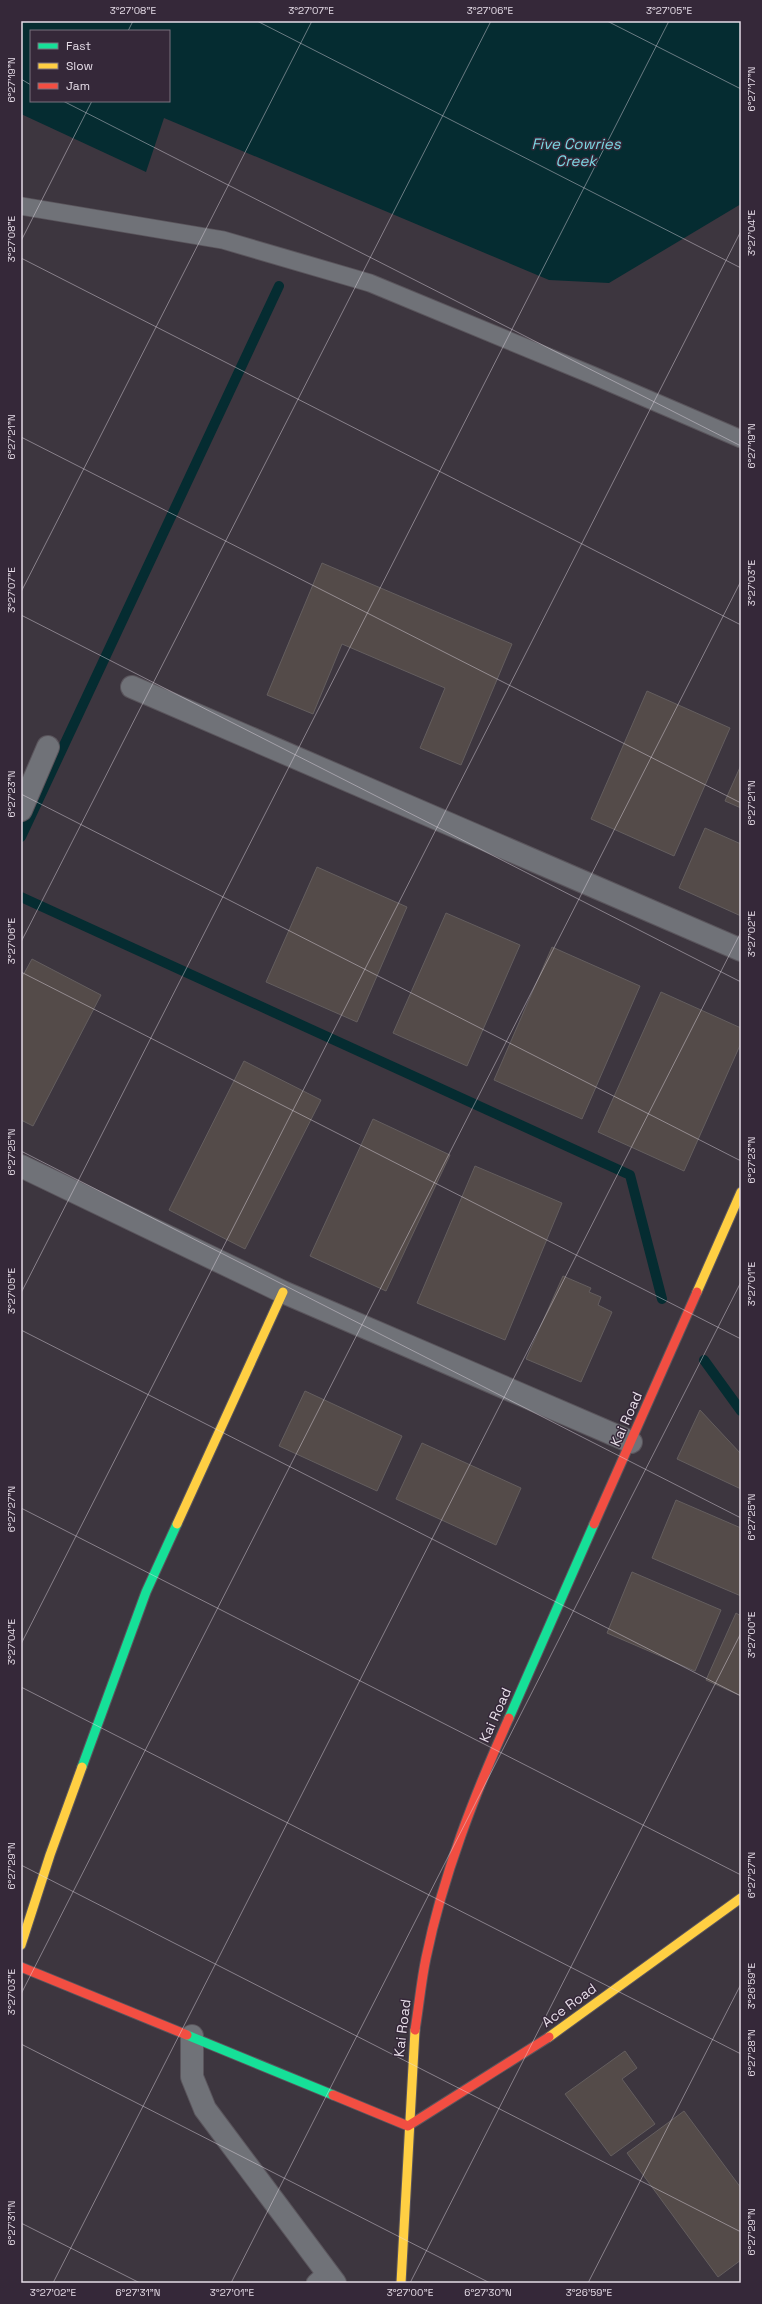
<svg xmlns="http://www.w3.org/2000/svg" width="762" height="2304" font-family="'Space Grotesk',sans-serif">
	<rect width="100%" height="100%" fill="#3d363f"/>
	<path fill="#052c31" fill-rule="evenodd" d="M21,21H741V204L609,283L549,280L164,118L146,172L21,114ZM31,31H169V101H31Z"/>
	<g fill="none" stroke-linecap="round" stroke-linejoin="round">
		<g stroke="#052c31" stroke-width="10">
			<polyline points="21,837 279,286"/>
			<polyline points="21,897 630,1175 662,1299"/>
			<polyline points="704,1360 741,1411"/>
		</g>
	</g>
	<g fill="#544b49" stroke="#645e5f">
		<polygon points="322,563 512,644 461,765 420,748 445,688 342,644 313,714 267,695"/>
		<polygon points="647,691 730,728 674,856 591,819"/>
		<polygon points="741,765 741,808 725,801"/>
		<polygon points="705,828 741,844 741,916 679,888"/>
		<polygon points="317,867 407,907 357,1022 266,982"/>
		<polygon points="446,913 520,945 467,1066 393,1033"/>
		<polygon points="552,947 640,986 582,1119 494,1080"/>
		<polygon points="32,959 101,995 33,1126 21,1120 21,979"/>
		<polygon points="661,992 741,1028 741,1043 684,1171 598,1132"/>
		<polygon points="244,1061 321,1100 245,1249 169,1210"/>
		<polygon points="373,1119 450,1155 386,1291 310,1256"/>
		<polygon points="475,1166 562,1203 505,1340 417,1303"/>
		<polygon points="563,1276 591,1288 589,1292 601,1297 598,1305 612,1312 581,1382 526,1359"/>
		<polygon points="305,1391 402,1436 377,1491 279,1446"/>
		<polygon points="700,1410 741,1454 741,1489 677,1459"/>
		<polygon points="422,1443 521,1488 496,1545 396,1499"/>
		<polygon points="676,1500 741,1528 741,1596 652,1558"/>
		<polygon points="632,1572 721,1610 695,1671 607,1633"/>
		<polygon points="736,1613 741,1616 741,1696 706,1680"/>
		<polygon points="625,2051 637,2068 622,2079 655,2124 611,2156 565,2094"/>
		<polygon points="684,2111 741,2188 741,2260 718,2277 627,2153"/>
	</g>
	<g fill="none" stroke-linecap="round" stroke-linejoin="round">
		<defs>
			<g id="lane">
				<polyline points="21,206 223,240 370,283 592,375 741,439"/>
				<polyline points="315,2283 327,2272"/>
			</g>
			<g id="street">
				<polyline points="132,687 741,950"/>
				<polyline points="21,810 48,747"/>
				<polyline points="21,1166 283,1292 631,1442"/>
				<polyline points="192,2036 192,2077 205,2109 335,2283"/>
			</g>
			<g id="fast">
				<polyline points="509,1718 594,1524"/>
				<polyline points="82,1767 146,1592 177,1524"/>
				<polyline points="187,2035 333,2095"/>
			</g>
			<g id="slow">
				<polyline points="697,1292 741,1192"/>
				<polyline points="177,1524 283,1292"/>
				<polyline points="21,1945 50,1855 82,1767"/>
				<polyline points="549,2037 741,1898"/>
				<polyline points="401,2283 415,2030"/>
			</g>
			<g id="jam">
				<polyline points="594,1524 697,1292"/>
				<polyline points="21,1967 187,2035"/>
				<path d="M415,2030C419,2006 421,1982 426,1958C443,1875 474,1796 509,1718"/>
				<polyline points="333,2095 408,2126 549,2037"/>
			</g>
		</defs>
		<use href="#lane" stroke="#5a555c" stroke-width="19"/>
		<use href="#street" stroke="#5a555c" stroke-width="24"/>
		<use href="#fast" stroke="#5a555c" stroke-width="11"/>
		<use href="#slow" stroke="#5a555c" stroke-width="11"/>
		<use href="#jam" stroke="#5a555c" stroke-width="11"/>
		<use href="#lane" stroke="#707278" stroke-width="17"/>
		<use href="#street" stroke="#707278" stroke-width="22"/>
		<use href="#fast" stroke="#16e098" stroke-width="9"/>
		<use href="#slow" stroke="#ffcf43" stroke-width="9"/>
		<use href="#jam" stroke="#f24e42" stroke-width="9"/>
	</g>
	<path fill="none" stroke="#e5dce7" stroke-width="1" stroke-opacity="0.45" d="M257,21L741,268M607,21L741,89M128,31L133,21M21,79L31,85M63,101L741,446M21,241L92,101M21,258L741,625M21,437L741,803M21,592L312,21M21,615L741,982M21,794L741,1161M21,942L491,21M21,972L741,1339M21,1151L741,1518M21,1293L669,21M21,1330L741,1696M21,1508L741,1875M21,1644L741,231M21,1687L741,2054M21,1865L741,2232M21,1994L741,581M21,2044L490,2283M21,2223L140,2283M53,2283L741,932M231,2283L741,1282M410,2283L741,1633M588,2283L741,1984"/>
	<g text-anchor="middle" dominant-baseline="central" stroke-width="3" stroke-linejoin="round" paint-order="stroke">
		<g font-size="14" fill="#e5dce7" stroke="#352839">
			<text transform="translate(626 1419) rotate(-66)">Kai Road</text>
			<text transform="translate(495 1715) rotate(-66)">Kai Road</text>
			<text transform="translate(569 2005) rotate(-36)">Ace Road</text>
			<text transform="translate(402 2028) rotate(-83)">Kai Road</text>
		</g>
		<g font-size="15" font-style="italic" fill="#7bd7e3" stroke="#352839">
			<text x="576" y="143">Five Cowries<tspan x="576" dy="17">Creek</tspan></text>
		</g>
	</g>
	<rect width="762" height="2304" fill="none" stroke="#352839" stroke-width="44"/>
	<rect x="30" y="30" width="140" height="72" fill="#352839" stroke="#7b707f"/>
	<rect x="38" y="43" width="20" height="6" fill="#16e098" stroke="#7b707f"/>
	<text x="66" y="50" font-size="12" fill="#e5dce7">Fast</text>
	<rect x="38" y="63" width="20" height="6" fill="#ffcf43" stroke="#7b707f"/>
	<text x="66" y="70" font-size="12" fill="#e5dce7">Slow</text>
	<rect x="38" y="83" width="20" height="6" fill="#f24e42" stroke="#7b707f"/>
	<text x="66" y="90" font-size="12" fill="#e5dce7">Jam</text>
	<rect x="22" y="22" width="718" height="2260" fill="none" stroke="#e5dce7" stroke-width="1.5"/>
	<g font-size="10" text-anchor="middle" fill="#e5dce7">
		<text x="133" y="14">3°27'08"E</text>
		<text x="311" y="14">3°27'07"E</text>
		<text x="490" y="14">3°27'06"E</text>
		<text x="669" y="14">3°27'05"E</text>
		<text transform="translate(11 80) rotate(-90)" y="4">6°27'19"N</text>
		<text transform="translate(751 89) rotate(-90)" y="4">6°27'17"N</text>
		<text transform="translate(751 233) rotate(-90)" y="4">3°27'04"E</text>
		<text transform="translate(11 239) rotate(-90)" y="4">3°27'08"E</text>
		<text transform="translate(11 437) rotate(-90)" y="4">6°27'21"N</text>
		<text transform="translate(751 446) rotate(-90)" y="4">6°27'19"N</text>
		<text transform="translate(751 583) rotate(-90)" y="4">3°27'03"E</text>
		<text transform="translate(11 590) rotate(-90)" y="4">3°27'07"E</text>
		<text transform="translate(11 794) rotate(-90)" y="4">6°27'23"N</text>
		<text transform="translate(751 803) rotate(-90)" y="4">6°27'21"N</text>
		<text transform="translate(751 934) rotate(-90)" y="4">3°27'02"E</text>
		<text transform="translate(11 941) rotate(-90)" y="4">3°27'06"E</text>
		<text transform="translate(11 1152) rotate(-90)" y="4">6°27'25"N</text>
		<text transform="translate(751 1160) rotate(-90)" y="4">6°27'23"N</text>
		<text transform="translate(751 1284) rotate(-90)" y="4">3°27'01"E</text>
		<text transform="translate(11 1291) rotate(-90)" y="4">3°27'05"E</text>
		<text transform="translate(11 1509) rotate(-90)" y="4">6°27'27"N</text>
		<text transform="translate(751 1517) rotate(-90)" y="4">6°27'25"N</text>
		<text transform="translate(751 1635) rotate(-90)" y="4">3°27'00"E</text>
		<text transform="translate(11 1642) rotate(-90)" y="4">3°27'04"E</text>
		<text transform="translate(11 1866) rotate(-90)" y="4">6°27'29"N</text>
		<text transform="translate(751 1875) rotate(-90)" y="4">6°27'27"N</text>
		<text transform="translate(751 1986) rotate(-90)" y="4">3°26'59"E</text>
		<text transform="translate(11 1992) rotate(-90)" y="4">3°27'03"E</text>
		<text transform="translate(751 2053) rotate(-90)" y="4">6°27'28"N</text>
		<text transform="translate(11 2223) rotate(-90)" y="4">6°27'31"N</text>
		<text transform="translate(751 2232) rotate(-90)" y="4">6°27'29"N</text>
		<text x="53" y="2296">3°27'02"E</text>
		<text x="138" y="2296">6°27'31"N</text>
		<text x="232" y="2296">3°27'01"E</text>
		<text x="410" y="2296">3°27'00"E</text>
		<text x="488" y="2296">6°27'30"N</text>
		<text x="589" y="2296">3°26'59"E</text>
	</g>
</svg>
